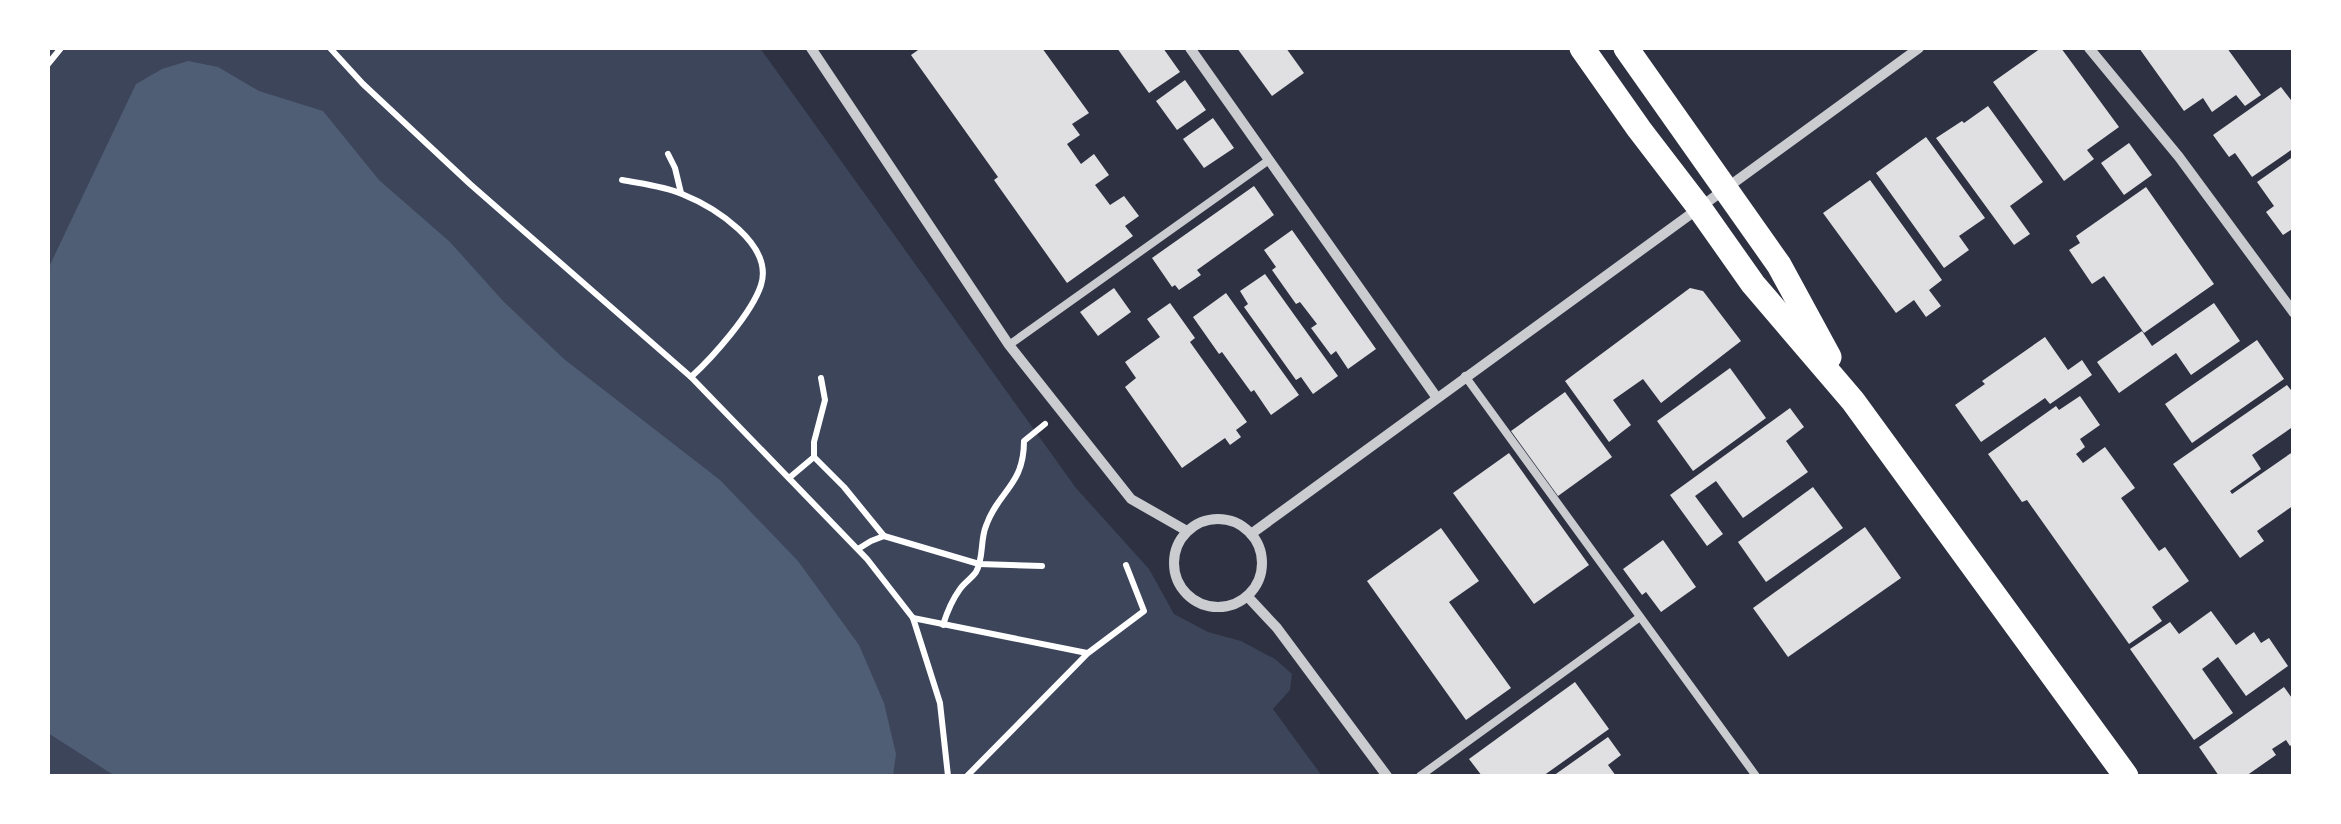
<svg xmlns="http://www.w3.org/2000/svg" width="2341" height="824" font-family="'Source Sans 3',sans-serif">
	<rect width="100%" height="100%" fill="#2d3142"/>
	<polygon fill="#3c4559" points="48,48 760,48 1076,488 1149,569 1174,614 1208,632 1241,641 1275,659 1292,674 1290,690 1273,709 1322,776 48,776"/>
	<polygon fill="#4f5d75" points="188,61 218,67 259,91 323,111 379,180 450,242 504,302 564,359 720,480 798,561 859,645 884,703 896,754 893,776 115,776 48,733 48,269 136,84 162,69"/>
	<g fill="#e0e0e3">
		<polygon points="921,48 1042,48 1089,113 1072,124 1080,135 1067,144 1081,164 1094,154 1109,175 1095,185 1110,205 1124,196 1139,216 1125,226 1133,236 1067,283 994,180 998,177 911,55"/>
		<polygon points="1117,48 1163,48 1180,72 1149,93"/>
		<polygon points="1237,48 1286,48 1304,73 1272,96"/>
		<polygon points="2041,48 2061,48 2119,127 2087,150 2094,159 2064,181 1993,82"/>
		<polygon points="2139,48 2227,48 2261,95 2245,106 2236,95 2212,112 2203,98 2184,111"/>
		<polygon points="1185,80 1206,110 1177,130 1156,101"/>
		<polygon points="2281,87 2294,104 2294,148 2252,177 2235,153 2229,157 2213,135"/>
		<polygon points="1988,106 2043,182 2010,206 2030,234 2014,245 1936,138 1962,121 1964,123"/>
		<polygon points="1213,118 1234,148 1204,168 1183,139"/>
		<polygon points="1926,137 1985,218 1959,236 1969,250 1944,268 1876,173"/>
		<polygon points="2129,143 2152,175 2124,195 2101,163"/>
		<polygon points="2294,156 2294,228 2283,235 2266,212 2274,206 2257,182"/>
		<polygon points="1870,180 1942,280 1929,290 1941,306 1926,317 1914,300 1896,313 1823,213"/>
		<polygon points="1254,186 1274,215 1197,270 1201,275 1179,290 1175,285 1172,287 1152,258"/>
		<polygon points="2146,187 2214,284 2144,333 2104,276 2092,284 2069,250 2080,243 2076,236"/>
		<polygon points="1292,230 1376,349 1348,369 1336,351 1331,355 1311,328 1317,324 1300,302 1296,304 1272,270 1276,267 1264,250"/>
		<polygon points="1265,274 1338,376 1313,394 1301,377 1296,380 1244,307 1248,304 1240,291"/>
		<polygon points="1114,288 1131,312 1098,336 1080,312"/>
		<polygon points="1690,288 1703,291 1741,341 1661,403 1643,379 1613,400 1631,425 1609,442 1565,381"/>
		<polygon points="1226,293 1299,395 1271,415 1254,390 1251,392 1222,352 1219,354 1193,317"/>
		<polygon points="1170,303 1195,338 1190,342 1247,422 1236,430 1241,437 1230,445 1225,438 1182,468 1125,387 1136,378 1125,362 1160,337 1147,319"/>
		<polygon points="2214,303 2240,341 2191,375 2176,353 2119,393 2097,362 2142,331 2152,346"/>
		<polygon points="2045,337 2068,370 2082,360 2092,375 2050,404 2045,398 1981,442 1955,405 1985,384 1982,381"/>
		<polygon points="2257,340 2284,379 2192,443 2165,404"/>
		<polygon points="1730,368 1766,418 1693,471 1657,421"/>
		<polygon points="2287,385 2294,394 2294,426 2252,455 2261,469 2230,491 2232,494 2294,451 2294,505 2257,531 2264,541 2240,558 2173,464"/>
		<polygon points="1565,392 1612,457 1558,496 1511,431"/>
		<polygon points="2080,396 2100,425 2080,439 2085,447 2076,454 2083,463 2105,447 2135,488 2121,498 2159,551 2165,547 2189,581 2152,607 2162,621 2129,644 2027,500 2022,502 1988,454 2056,406 2059,410"/>
		<polygon points="1790,408 1804,427 1786,441 1808,472 1743,518 1716,481 1695,496 1723,534 1707,546 1670,495"/>
		<polygon points="1509,453 1589,565 1534,604 1453,493"/>
		<polygon points="1813,487 1843,528 1766,582 1738,542"/>
		<polygon points="1865,527 1901,578 1788,657 1753,608"/>
		<polygon points="1441,528 1479,581 1449,602 1511,688 1466,720 1367,581"/>
		<polygon points="1663,540 1696,587 1661,612 1646,592 1642,595 1623,569"/>
		<polygon points="2211,611 2236,645 2254,632 2261,643 2269,638 2288,666 2246,696 2218,657 2202,669 2233,713 2194,740 2130,649 2170,622 2179,634"/>
		<polygon points="1575,682 1609,729 1543,776 1482,776 1469,759"/>
		<polygon points="2284,687 2294,701 2294,743 2290,746 2286,740 2272,749 2276,755 2246,776 2219,776 2199,747"/>
		<polygon points="1608,737 1621,755 1608,765 1616,776 1553,776"/>
	</g>
	<g fill="none" stroke-linecap="round" stroke-linejoin="round">
		<g stroke="#fff" stroke-width="6">
			<polyline points="330,48 363,84 470,184 691,377 867,559 913,618 940,703 948,776"/>
			<polyline points="48,64 61,48"/>
			<polyline points="668,154 675,168 681,193"/>
			<path d="M622,180C643,184 663,186 682,194C714,207 774,244 761,285C752,313 713,357 691,377"/>
			<polyline points="814,457 844,487 884,536"/>
			<polyline points="789,478 814,457 814,442 825,400 821,378"/>
			<polyline points="858,549 871,541 884,536 979,564 1042,566"/>
			<polyline points="913,618 1087,653"/>
			<path d="M943,625C947,612 952,600 960,589C964,583 972,578 976,572C984,558 980,540 986,526C998,491 1024,486 1024,441L1045,424"/>
			<polyline points="967,776 1088,653 1144,611 1126,565"/>
		</g>
		<g stroke="#caccd0" stroke-width="8">
			<polyline points="1009,345 1269,160"/>
			<polyline points="1465,376 1756,776"/>
			<polyline points="1420,776 1640,617"/>
		</g>
		<g stroke="#caccd0" stroke-width="10">
			<polyline points="811,48 1009,345 1131,499 1187,531"/>
			<polyline points="1190,48 1437,398"/>
			<polyline points="2089,48 2179,157 2294,313"/>
			<circle cx="1218" cy="563" r="44"/>
			<polyline points="1251,534 1919,48"/>
			<polyline points="1248,597 1277,628 1387,776"/>
		</g>
		<g stroke="#fff" stroke-width="25">
			<polyline points="1582,48 1639,129 1698,206 1753,284 1853,401 2126,776"/>
			<polyline points="1626,48 1779,265 1829,357"/>
		</g>
	</g>
	<rect width="2341" height="824" fill="none" stroke="#ffffff" stroke-width="100"/>
</svg>
